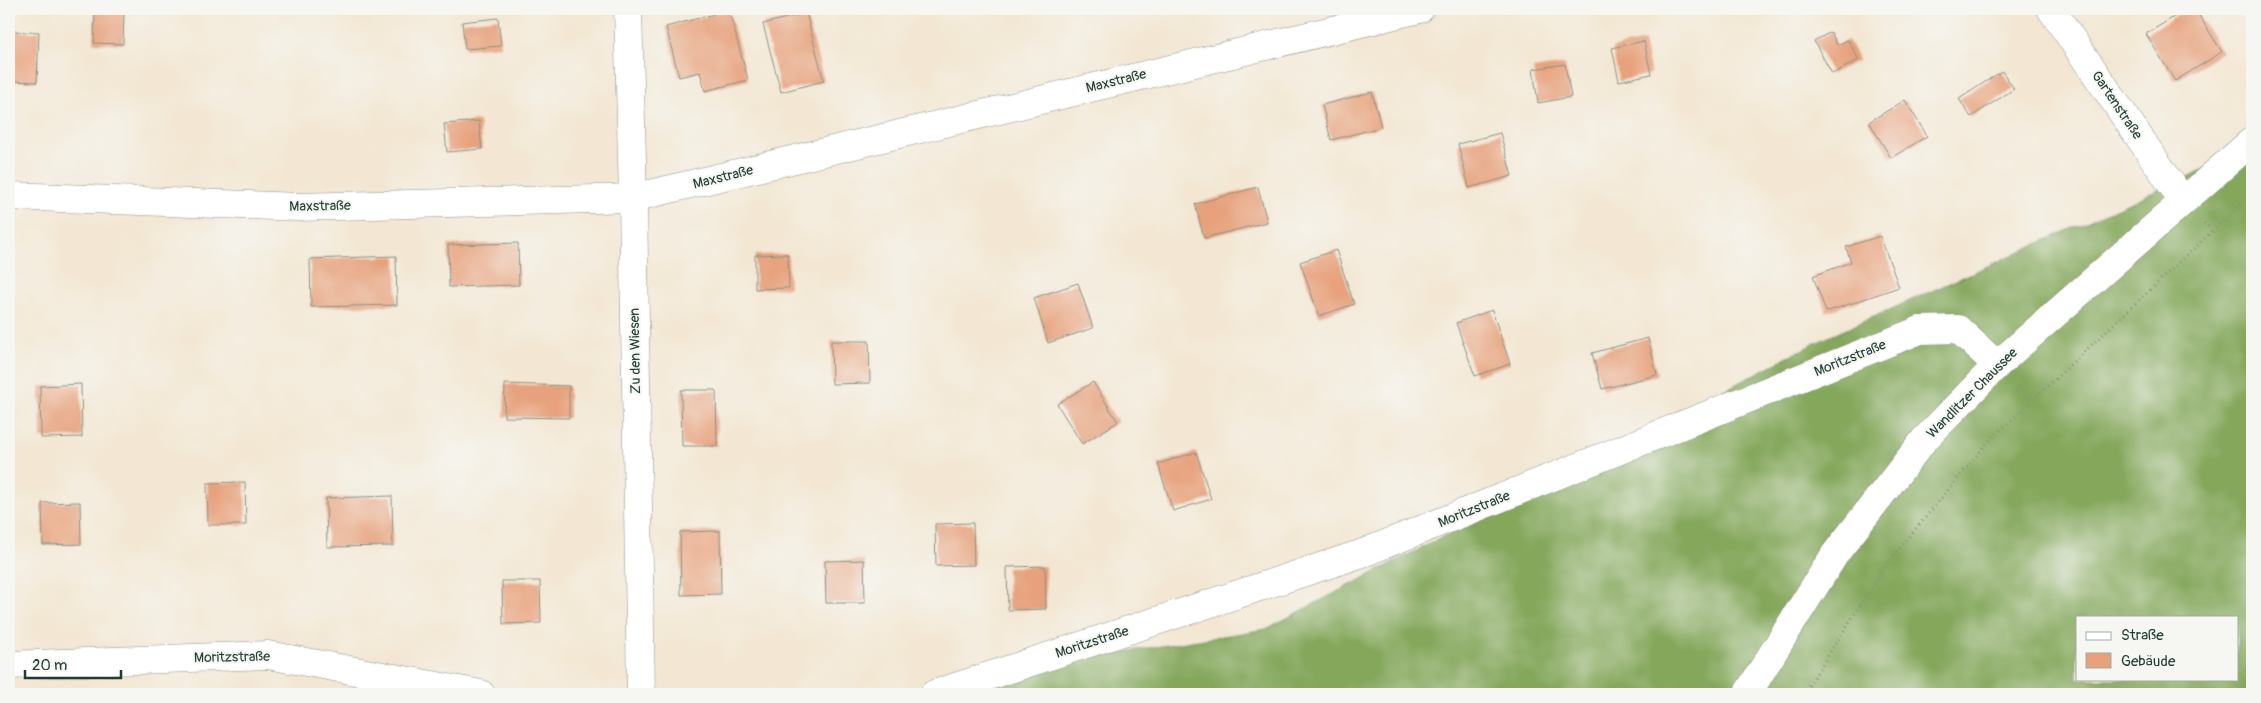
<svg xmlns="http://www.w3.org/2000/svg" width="2261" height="703" font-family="Pangolin,sans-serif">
	<rect width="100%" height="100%" fill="#f6f6f2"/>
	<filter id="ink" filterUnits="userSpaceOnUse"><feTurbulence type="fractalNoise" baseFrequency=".02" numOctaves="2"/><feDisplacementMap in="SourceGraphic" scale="10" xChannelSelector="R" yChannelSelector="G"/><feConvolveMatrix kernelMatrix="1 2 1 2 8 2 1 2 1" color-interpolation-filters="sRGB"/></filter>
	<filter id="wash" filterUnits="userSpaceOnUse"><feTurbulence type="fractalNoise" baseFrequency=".0096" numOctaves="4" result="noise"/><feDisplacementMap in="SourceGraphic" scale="20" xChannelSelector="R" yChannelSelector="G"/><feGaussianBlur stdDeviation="1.12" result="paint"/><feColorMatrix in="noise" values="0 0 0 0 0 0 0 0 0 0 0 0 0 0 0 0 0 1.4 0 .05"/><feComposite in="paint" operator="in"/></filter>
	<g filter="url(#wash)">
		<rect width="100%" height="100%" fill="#f3e7d3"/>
		<path fill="#84a75c" stroke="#527248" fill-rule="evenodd" d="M2252,148V694H946L1069,661L1266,629L1813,344ZM2077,617H2237V679H2077Z"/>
		<g id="blocks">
			<g fill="#e7a17b">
				<polygon points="95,9 124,9 123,44 94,43"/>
				<polygon points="2187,9 2195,9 2222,52 2175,81 2146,34"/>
				<polygon points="729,10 748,80 705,91 700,72 679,77 666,27"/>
				<polygon points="806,13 824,81 781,92 763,24"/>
				<polygon points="498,18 501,46 465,49 462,22"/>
				<polygon points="10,31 39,32 37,82 9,81"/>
				<polygon points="1831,32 1837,45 1848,40 1859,60 1832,74 1814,41"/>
				<polygon points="1644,41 1651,74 1619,81 1612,48"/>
				<polygon points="1565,64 1571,97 1538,103 1533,69"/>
				<polygon points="2002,71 2014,89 1971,117 1959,99"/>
				<polygon points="1372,92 1381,127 1331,140 1322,105"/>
				<polygon points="1905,100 1927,136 1891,158 1869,122"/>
				<polygon points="479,121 482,149 447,152 444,124"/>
				<polygon points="1500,133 1512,176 1469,188 1458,144"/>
				<polygon points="1258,187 1267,222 1204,238 1195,204"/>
				<polygon points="1880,236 1899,287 1826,312 1813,276 1851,262 1846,247"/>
				<polygon points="518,243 519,285 449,287 448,245"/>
				<polygon points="1336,250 1354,304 1319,316 1300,262"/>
				<polygon points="788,254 789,288 755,289 755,255"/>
				<polygon points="396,256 397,305 311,307 310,259"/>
				<polygon points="1078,283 1093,328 1048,343 1034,298"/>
				<polygon points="1492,310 1510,364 1475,376 1456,323"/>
				<polygon points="1648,338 1657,375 1602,389 1592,353"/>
				<polygon points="831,341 869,341 870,383 832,384"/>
				<polygon points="1093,382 1118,422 1082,444 1057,404"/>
				<polygon points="81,384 82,437 41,438 40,386"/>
				<polygon points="505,384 569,386 569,418 504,417"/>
				<polygon points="681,390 716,390 717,446 682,446"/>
				<polygon points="1196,452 1211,499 1173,511 1158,464"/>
				<polygon points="245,482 246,525 208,525 207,483"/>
				<polygon points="392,496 393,546 327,547 326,498"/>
				<polygon points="80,502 81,544 43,545 42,503"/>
				<polygon points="973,523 974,565 936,566 935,524"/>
				<polygon points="720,531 721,594 681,595 680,532"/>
				<polygon points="864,560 865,603 826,603 825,561"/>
				<polygon points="1045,566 1046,609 1008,610 1007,567"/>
				<polygon points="502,581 540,581 541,623 503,624"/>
			</g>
		</g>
	</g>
	<g filter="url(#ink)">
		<use href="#blocks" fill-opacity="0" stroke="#899284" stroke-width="1"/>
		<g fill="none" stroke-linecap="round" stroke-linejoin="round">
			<defs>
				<g id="minor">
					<polyline points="628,9 633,198 641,694"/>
					<polyline points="2051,9 2183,201"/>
					<polyline points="9,196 298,207 633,198 1420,9"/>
					<polyline points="9,665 268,655 481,694"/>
					<polyline points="934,694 1363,553 1920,330 1958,329 1997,365"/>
					<polyline points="1747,694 1835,554 1924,440 1997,365 2252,141"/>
				</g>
			</defs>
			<use href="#minor" stroke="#899284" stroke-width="29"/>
			<g stroke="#899284" stroke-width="3" stroke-dasharray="1 4" stroke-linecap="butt">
				<polyline points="2204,223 2212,232"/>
				<polyline points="2018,387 2031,402"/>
				<polyline points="1803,694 1889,561 1988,442 2252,194"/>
			</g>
			<use href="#minor" stroke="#fff" stroke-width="28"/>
		</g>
	</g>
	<g text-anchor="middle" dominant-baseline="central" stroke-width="4" stroke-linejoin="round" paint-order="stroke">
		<g font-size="14" fill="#1f3d34" stroke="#f6f6f2">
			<text transform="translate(1116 81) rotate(-14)">Maxstraße</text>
			<text transform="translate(2117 105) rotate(56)">Gartenstraße</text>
			<text transform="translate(723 177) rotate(-14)">Maxstraße</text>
			<text transform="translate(320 206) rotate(-1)">Maxstraße</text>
			<text transform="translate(635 351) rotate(-91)">Zu den Wiesen</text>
			<text transform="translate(1850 358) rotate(-22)">Moritzstraße</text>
			<text transform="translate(1972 393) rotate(-45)">Wandlitzer Chaussee</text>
			<text transform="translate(1474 509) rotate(-22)">Moritzstraße</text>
			<text transform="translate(1092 642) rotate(-18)">Moritzstraße</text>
			<text transform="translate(232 657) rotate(-1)">Moritzstraße</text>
		</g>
	</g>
	<rect width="2261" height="703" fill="none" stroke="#f6f6f2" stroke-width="30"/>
	<rect x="2076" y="616" width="162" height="65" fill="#f6f6f2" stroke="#a0aca6"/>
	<rect x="2086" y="632" width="25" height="8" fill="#ffffff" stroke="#a0aca6"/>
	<text x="2121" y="640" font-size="15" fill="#1f3d34">Straße</text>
	<rect x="2086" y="653" width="25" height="15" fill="#e7a17b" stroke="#a0aca6"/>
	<text x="2121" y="666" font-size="15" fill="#1f3d34">Gebäude</text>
	<path d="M25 670v8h96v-8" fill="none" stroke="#1f3d34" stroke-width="2.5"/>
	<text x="32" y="670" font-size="15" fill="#1f3d34" stroke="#f6f6f2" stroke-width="4" paint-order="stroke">20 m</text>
</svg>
